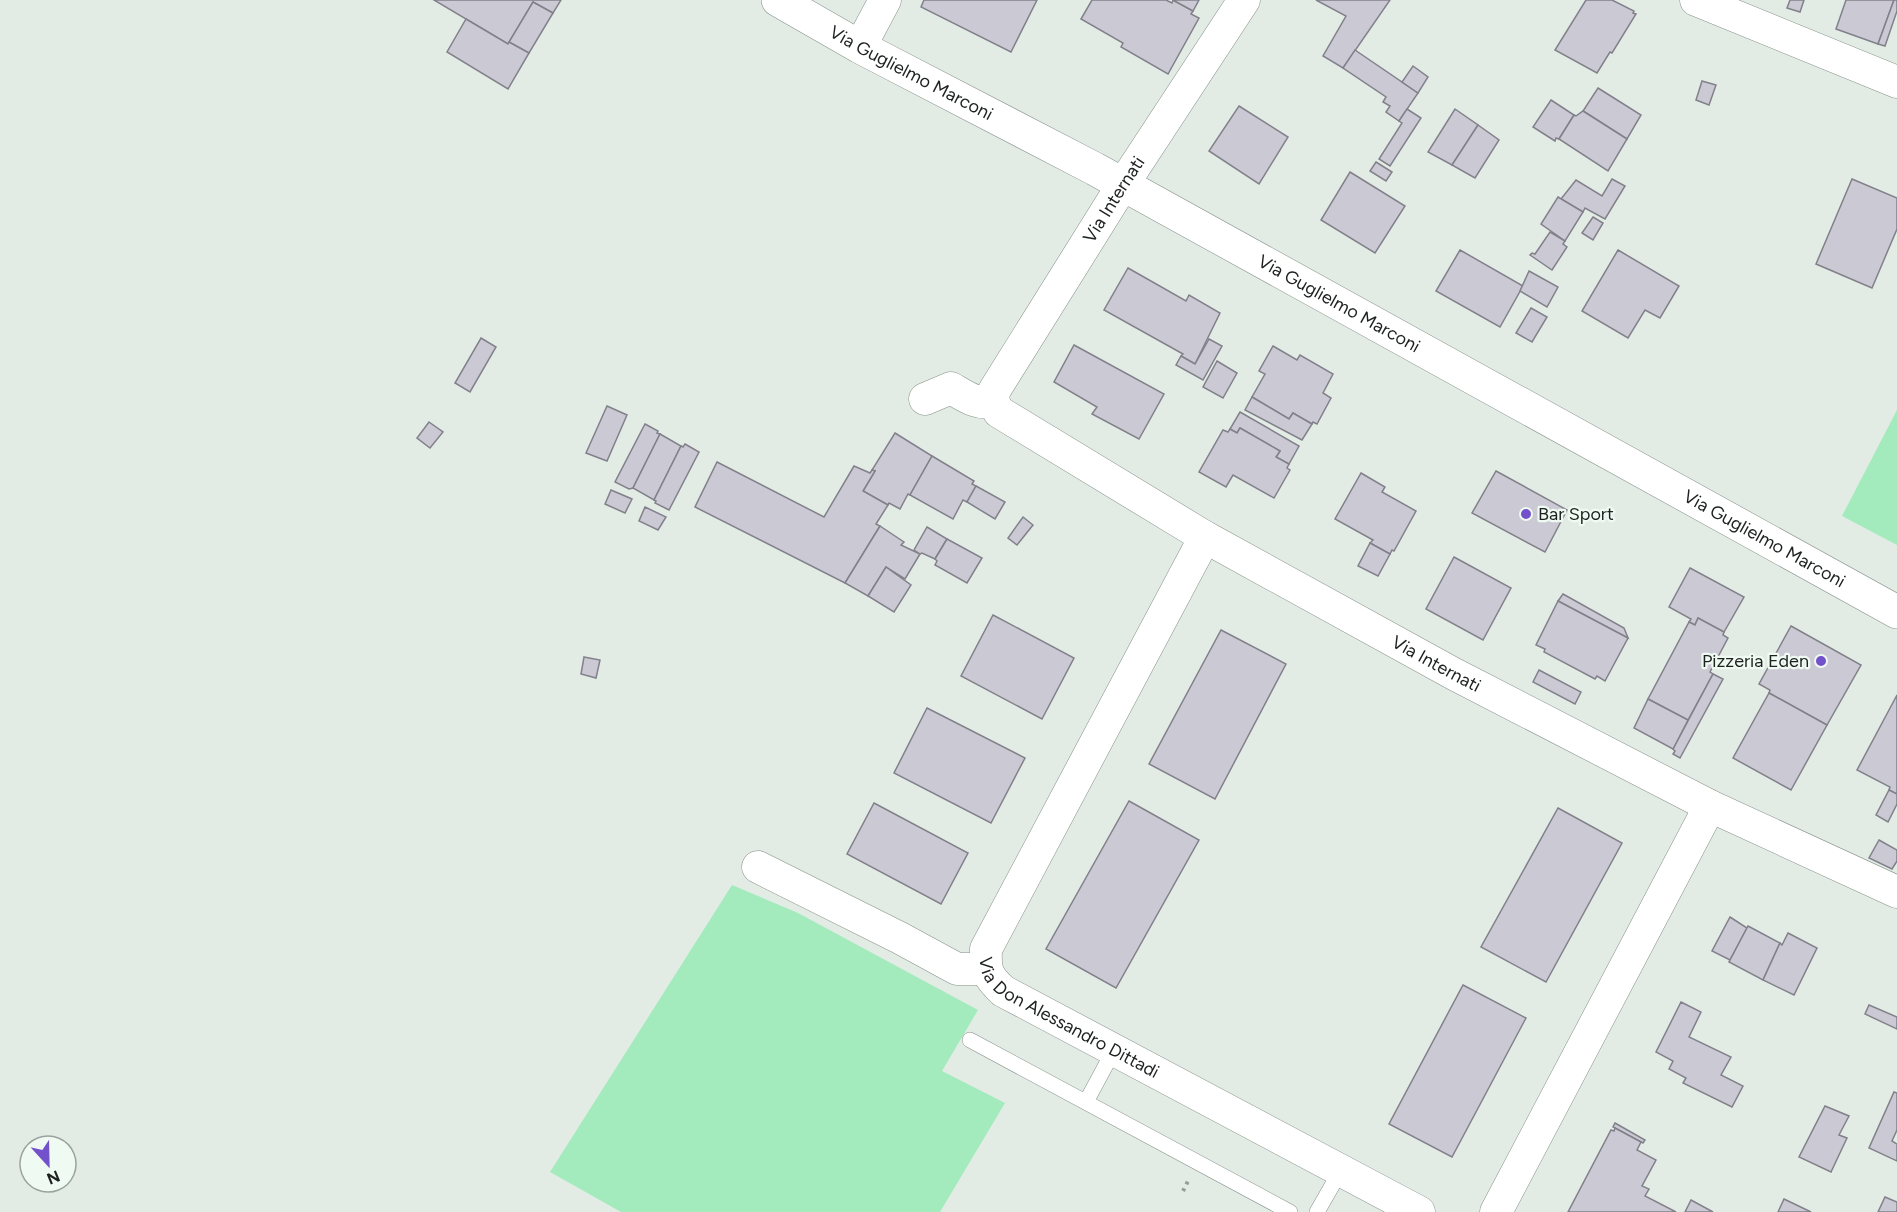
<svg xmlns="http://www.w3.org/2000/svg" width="1897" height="1212" font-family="Figtree,sans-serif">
	<rect width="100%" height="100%" fill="#e2ece5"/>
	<g fill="#a3ebbc">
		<polygon points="1897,410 1897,545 1842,516"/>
		<polygon points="732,885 798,913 978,1010 942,1071 1005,1103 940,1212 621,1212 550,1172"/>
	</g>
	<g fill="#cbcad4" stroke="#82808a" stroke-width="1.5">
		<polygon points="434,0 561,0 553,13 533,2 508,44"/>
		<polygon points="924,0 1037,0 1011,52 921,7"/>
		<polygon points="1092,0 1166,0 1172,3 1173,0 1193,11 1191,14 1199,18 1168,74 1121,47 1123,43 1081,19"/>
		<polygon points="1173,0 1199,0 1193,11"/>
		<polygon points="1316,0 1390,0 1343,68 1323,56 1346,16"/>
		<polygon points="1586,0 1612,0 1634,11 1633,13 1636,14 1612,53 1610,52 1597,73 1555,50"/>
		<polygon points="1790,0 1804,0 1800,12 1787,8"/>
		<polygon points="1846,0 1894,0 1878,44 1836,29"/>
		<polygon points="1894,0 1897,0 1897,11 1885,46 1878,44"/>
		<polygon points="533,2 553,13 529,53 509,42"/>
		<polygon points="466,19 508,44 509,42 529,53 508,89 447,52"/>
		<polygon points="1355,50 1418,93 1399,121 1386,112 1390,106 1383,102 1386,97 1343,68"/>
		<polygon points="1413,66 1428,77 1418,93 1402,82"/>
		<polygon points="1702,81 1716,85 1709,105 1696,100"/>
		<polygon points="1598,88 1641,115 1627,139 1583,111"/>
		<polygon points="1551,100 1574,115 1559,139 1556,138 1555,141 1533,127"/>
		<polygon points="1239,106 1288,137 1259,184 1209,151"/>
		<polygon points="1407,109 1421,118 1390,166 1379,159 1402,123 1399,121"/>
		<polygon points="1455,109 1478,125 1452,165 1428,152"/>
		<polygon points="1583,111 1627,139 1608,171 1559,139 1574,115 1576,116"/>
		<polygon points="1478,125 1499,140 1475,178 1452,165"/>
		<polygon points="1376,162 1392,172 1386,181 1370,171"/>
		<polygon points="1350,172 1405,206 1375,253 1321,220"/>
		<polygon points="1612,179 1625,186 1605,219 1585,208 1583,212 1561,199 1576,180 1602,196"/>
		<polygon points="1852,179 1897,198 1897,229 1872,288 1816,264"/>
		<polygon points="1558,197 1583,212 1565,241 1541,224"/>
		<polygon points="1593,217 1603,223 1593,240 1582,233"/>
		<polygon points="1550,232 1565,241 1563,244 1567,247 1552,270 1530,255 1532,253 1535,254"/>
		<polygon points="1460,250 1523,286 1500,327 1436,291"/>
		<polygon points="1618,250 1679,286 1660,318 1645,310 1628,338 1582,311"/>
		<polygon points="1128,268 1186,301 1189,295 1220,313 1195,364 1181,356 1183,354 1104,310"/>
		<polygon points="1529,271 1558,287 1547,307 1520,291"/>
		<polygon points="1531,308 1547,317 1532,342 1516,333"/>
		<polygon points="481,338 496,347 470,392 455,383"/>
		<polygon points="1209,339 1222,346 1203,380 1176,365 1181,356 1195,364"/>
		<polygon points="1074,345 1164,394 1139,439 1092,414 1097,407 1054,382"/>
		<polygon points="1273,346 1297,360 1300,355 1333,374 1323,393 1331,398 1317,424 1313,422 1312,424 1293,413 1289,419 1252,397 1265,374 1259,371"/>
		<polygon points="1217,361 1237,373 1223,398 1203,387"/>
		<polygon points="1252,397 1289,419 1293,413 1312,424 1302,440 1245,410"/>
		<polygon points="607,406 627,415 607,461 586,453"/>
		<polygon points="1240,412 1299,446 1289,464 1276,457 1280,451 1240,428 1237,433 1230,429"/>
		<polygon points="429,422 443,432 430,448 417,438"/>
		<polygon points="645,424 658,431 657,433 660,434 633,488 629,489 615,482"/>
		<polygon points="1240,428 1280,451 1276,457 1289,464 1287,468 1290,470 1274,498 1233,475 1226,487 1199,472 1223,430 1228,432 1230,429 1237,433"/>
		<polygon points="895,433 932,456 910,495 908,494 900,509 889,503 888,505 863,491 875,471 872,470"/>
		<polygon points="660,434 681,446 654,500 633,488"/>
		<polygon points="685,444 699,452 669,510 655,503 656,501 654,500 681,446 683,447"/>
		<polygon points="932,456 974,481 972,484 976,486 967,502 963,500 953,519 910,495"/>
		<polygon points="717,462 824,517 854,466 870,473 872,470 875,471 863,491 888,505 876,524 880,526 845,583 695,507"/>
		<polygon points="1496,471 1567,510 1545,552 1472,513"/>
		<polygon points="1361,473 1385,487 1382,492 1416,511 1394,551 1392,550 1390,554 1370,543 1373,540 1335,519"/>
		<polygon points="976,486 1005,502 995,519 967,502"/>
		<polygon points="611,490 632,499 625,513 605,504"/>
		<polygon points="645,507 666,517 658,530 639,521"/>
		<polygon points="1023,517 1033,525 1017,545 1008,538"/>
		<polygon points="880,526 904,542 901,545 920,554 905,579 886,567 868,596 845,583"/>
		<polygon points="927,527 947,539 935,559 922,553 920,554 914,550"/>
		<polygon points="947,539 982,558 967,583 935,565 937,561 935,559"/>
		<polygon points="1370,543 1390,554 1378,576 1358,566"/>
		<polygon points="1454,557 1511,588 1483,640 1426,609"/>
		<polygon points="886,567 911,585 894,612 868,596"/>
		<polygon points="1690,568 1744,597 1724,632 1698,618 1695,625 1689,622 1691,619 1669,607"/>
		<polygon points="1563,594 1624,628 1628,638 1558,601"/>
		<polygon points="1558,601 1628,638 1605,681 1597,676 1595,679 1544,652 1545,649 1536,645"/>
		<polygon points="993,615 1074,658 1042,719 961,676"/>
		<polygon points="1698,618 1724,632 1723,635 1728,638 1710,672 1713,674 1688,720 1648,699 1689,622 1695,625"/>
		<polygon points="1791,626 1861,665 1827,725 1769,693 1770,690 1759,684"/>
		<polygon points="1221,630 1286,664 1215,799 1149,764"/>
		<polygon points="584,657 600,660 596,678 581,674"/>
		<polygon points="1539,670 1581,692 1575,704 1533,682"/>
		<polygon points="1713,674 1723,679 1680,758 1673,754 1675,751 1673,749"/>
		<polygon points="1769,693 1827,725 1791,790 1733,758"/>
		<polygon points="1897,695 1897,794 1889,790 1890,787 1857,770"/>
		<polygon points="1648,699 1688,720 1673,749 1634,728"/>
		<polygon points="927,708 1025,758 991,823 894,773"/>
		<polygon points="1889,790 1897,794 1897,804 1888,822 1876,815"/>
		<polygon points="1129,801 1199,840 1116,988 1046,949"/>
		<polygon points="874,803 968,853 941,904 847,854"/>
		<polygon points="1558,808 1622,843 1546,982 1481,947"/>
		<polygon points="1879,840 1897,850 1897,861 1892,869 1869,858"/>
		<polygon points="1730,917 1747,928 1730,960 1712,951"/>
		<polygon points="1748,926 1780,943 1763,980 1729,962"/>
		<polygon points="1788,933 1817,948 1794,995 1763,980 1780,943 1782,945"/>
		<polygon points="1463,985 1526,1018 1452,1157 1389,1124"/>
		<polygon points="1681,1002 1701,1012 1689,1037 1731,1057 1721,1075 1743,1086 1732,1107 1683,1083 1686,1078 1669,1069 1673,1061 1656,1052"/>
		<polygon points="1869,1005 1897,1017 1897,1029 1865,1014"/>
		<polygon points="1894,1092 1897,1093 1897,1130 1892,1141 1897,1144 1897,1161 1869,1148"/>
		<polygon points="1825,1106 1849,1116 1839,1135 1847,1138 1831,1172 1799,1157"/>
		<polygon points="1615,1123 1645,1140 1643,1143 1613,1127"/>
		<polygon points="1615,1128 1641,1142 1637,1150 1656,1160 1642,1186 1649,1189 1645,1196 1676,1212 1568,1212 1611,1130 1614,1131"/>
		<polygon points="1885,1197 1897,1202 1897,1212 1878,1212"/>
		<polygon points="1784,1199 1811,1212 1778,1212"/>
		<polygon points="1691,1200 1713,1212 1685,1212"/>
	</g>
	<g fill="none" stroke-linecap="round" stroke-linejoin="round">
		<defs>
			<g id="lane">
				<polyline points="970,1040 1290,1212"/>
				<polyline points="1086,1102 1114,1050"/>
				<polyline points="1317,1212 1341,1170"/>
			</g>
			<g id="street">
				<polyline points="1696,0 1897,82"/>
				<polyline points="860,47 885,0"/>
				<path id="s1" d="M925,399L951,388C965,396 977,405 993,402L999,412L1205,537L1454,674L1710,806L1897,892"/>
				<path id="s2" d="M993,402L994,391L1122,186L1244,0"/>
				<path id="s3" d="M1205,537L986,949C985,971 987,976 1003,991L1419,1212"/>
				<polyline points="758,867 900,938 957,969 975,969 985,966"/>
				<polyline points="1496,1212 1710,806"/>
			</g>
			<g id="secondary">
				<path id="s4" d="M778,0L860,47L1095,169L1897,612"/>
			</g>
		</defs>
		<use href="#lane" stroke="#87918a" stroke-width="16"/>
		<use href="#street" stroke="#87918a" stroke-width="33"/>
		<use href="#secondary" stroke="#87918a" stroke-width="34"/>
		<polyline stroke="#979f9a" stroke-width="4" stroke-dasharray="3 4.5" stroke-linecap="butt" points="1183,1191 1188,1181"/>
		<use href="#lane" stroke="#fff" stroke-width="15"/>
		<use href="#street" stroke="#fff" stroke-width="32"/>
		<use href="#secondary" stroke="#fff" stroke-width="33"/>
	</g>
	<g fill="#7351ca" stroke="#effaf2" stroke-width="2">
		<circle cx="1526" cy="514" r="6"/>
		<circle cx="1821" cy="661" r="6"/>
	</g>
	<g text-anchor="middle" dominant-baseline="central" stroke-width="4.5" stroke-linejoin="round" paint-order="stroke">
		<g font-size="18" fill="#1d211f" stroke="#effaf2">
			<text stroke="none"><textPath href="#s4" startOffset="152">Via Guglielmo Marconi</textPath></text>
			<text stroke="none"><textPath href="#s2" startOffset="237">Via Internati</textPath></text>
			<text stroke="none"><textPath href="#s4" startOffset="638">Via Guglielmo Marconi</textPath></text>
			<text stroke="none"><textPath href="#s4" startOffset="1124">Via Guglielmo Marconi</textPath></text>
			<text stroke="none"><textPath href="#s1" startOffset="590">Via Internati</textPath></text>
			<text stroke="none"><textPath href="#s3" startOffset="582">Via Don Alessandro Dittadi</textPath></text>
		</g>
		<g font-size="18" fill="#1d211f" stroke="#effaf2" text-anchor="start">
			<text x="1538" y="514">Bar Sport</text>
			<text x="1809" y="661" text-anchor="end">Pizzeria Eden</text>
		</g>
	</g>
	<g transform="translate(48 1164) rotate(158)"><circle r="28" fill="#effaf2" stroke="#9ba39e" stroke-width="1.5"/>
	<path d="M0-4.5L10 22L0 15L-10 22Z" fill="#7351ca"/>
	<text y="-9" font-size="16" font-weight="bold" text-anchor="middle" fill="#1d211f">N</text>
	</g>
</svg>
